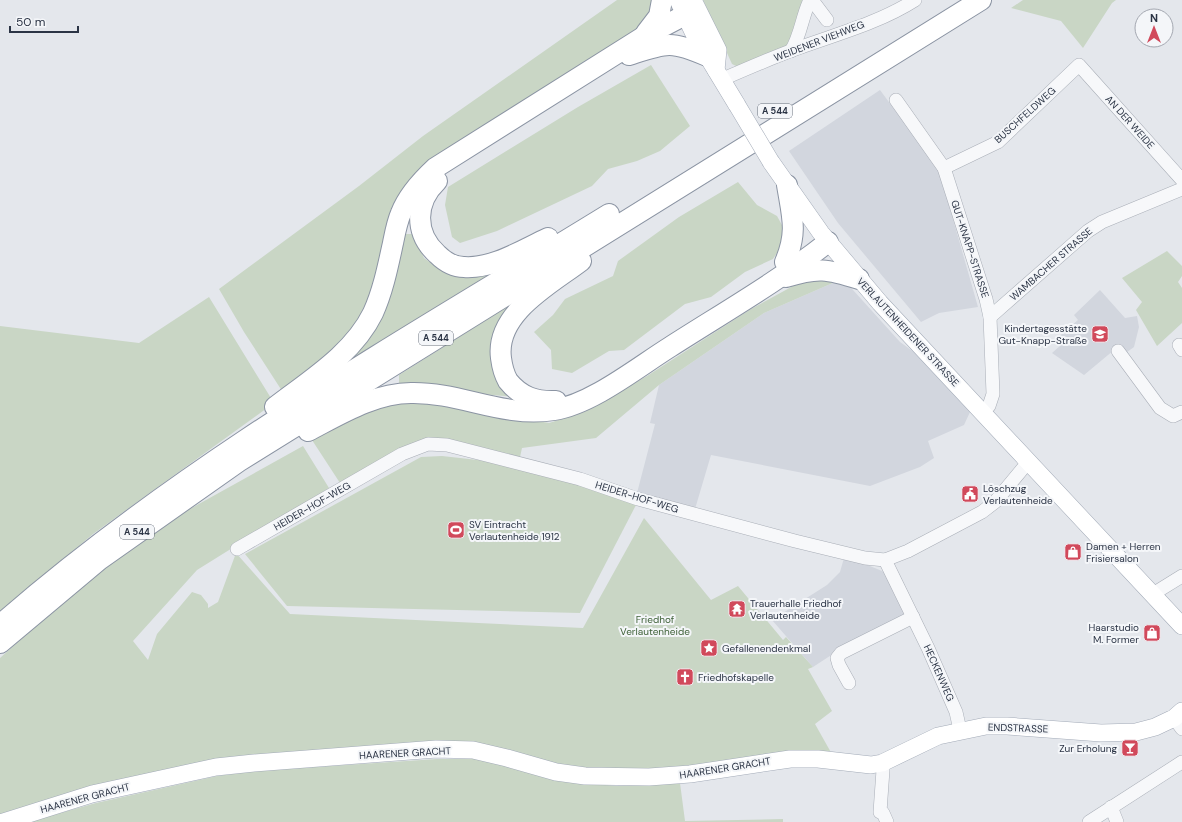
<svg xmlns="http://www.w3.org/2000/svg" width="1182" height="822" font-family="'DM Sans',sans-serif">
	<rect width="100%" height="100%" fill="#e4e7ec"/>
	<g fill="#d2d6de">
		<polygon points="880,90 939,170 978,307 939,313 921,322 838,223 789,151"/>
		<polygon points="844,280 900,342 918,355 970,412 964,425 928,441 934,458 920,467 870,486 711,455 695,509 637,493 655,424 650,423 659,385 764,313 835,282"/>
		<polygon points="1100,290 1125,318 1137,316 1139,327 1134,347 1127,352 1120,345 1084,375 1052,353 1060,346 1055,340 1078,320 1074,315"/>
		<polygon points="844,558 865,564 882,571 890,577 908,616 839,650 813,667 772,620 827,585 840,572"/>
	</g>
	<g fill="#c9d6c5">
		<polygon points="617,0 657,0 654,18 431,167 371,302 352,337 284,394 244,332 219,289 359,186 423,136"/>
		<path d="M703,0H802C801,16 797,36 785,49C779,55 745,64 736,66L732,64Z"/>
		<polygon points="1023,0 1116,0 1112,3 1083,48 1061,21 1011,8"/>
		<polygon points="651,65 690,126 660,151 637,161 608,169 592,186 497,231 460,243 452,237 445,205 448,187 578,107"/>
		<polygon points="738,182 757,205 777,216 788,236 773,259 745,272 711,297 685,304 624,350 609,351 572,373 552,369 551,350 534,332 553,315 565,299 613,276 618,261 679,217"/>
		<polygon points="401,234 414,234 424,258 441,270 512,262 351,363"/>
		<polygon points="1167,251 1182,266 1182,276 1178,282 1182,288 1182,323 1157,346 1136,310 1142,302 1122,278"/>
		<polygon points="825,276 835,282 764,313 659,385 596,438 522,448 520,457 448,439 340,483 312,440 351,413 391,399 431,400 549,423 584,412 647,376 751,309 804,280"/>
		<polygon points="209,297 274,403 93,534 0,613 0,326 139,343"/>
		<polygon points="522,297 506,319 515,397 399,387 399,375"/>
		<polygon points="303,446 329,488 197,570 133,641 148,660 157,634 192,592 201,595 208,604 208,608 218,602 236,553 290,614 583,628 644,518 711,600 738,586 783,640 786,637 813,667 808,669 832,711 815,724 833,756 705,767 586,771 508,753 255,758 0,818 0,658 85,582 188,510"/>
		<polygon points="442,456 505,463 579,484 636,505 580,613 287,606 245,554 421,457"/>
		<polygon points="437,759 475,759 584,783 617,786 680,783 685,821 783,819 783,822 28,822 96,803 217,776 254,771"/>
	</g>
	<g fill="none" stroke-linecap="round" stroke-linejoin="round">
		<defs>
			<g id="minor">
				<polyline points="812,0 827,20"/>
				<path d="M791,51C801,35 802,16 810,0"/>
				<path d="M723,79C746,69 769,59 793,50C834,35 879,23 915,0"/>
				<polyline points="896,100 944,168 986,299 990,317 993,394 989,406 983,411"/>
				<polyline points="944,168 998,142 1079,65 1182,180"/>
				<polyline points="990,317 1088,231 1102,222 1182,189"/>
				<polyline points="1179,345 1182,350"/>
				<polyline points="1118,351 1160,408 1173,416 1182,412"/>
				<polyline points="237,549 402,454 428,444 447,445 580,479 638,499 795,541 865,558 885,560 908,551 982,512 995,502 1029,461"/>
				<polyline points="885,560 928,648 956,712 960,730"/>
				<polyline points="1153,594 1182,576"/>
				<polyline points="849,683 839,665 837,658 841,653 913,617"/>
				<polyline points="1174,718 1182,729"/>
				<polyline points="882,763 883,770 880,812 883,813 887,822"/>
				<polyline points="1111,807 1117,822"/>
				<polyline points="1089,822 1182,762"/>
			</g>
			<g id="major">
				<polyline points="678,0 694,34 737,105"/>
				<polyline points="693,0 718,50 716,70"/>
				<polyline points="771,162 821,233 880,303 1182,626"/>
				<polyline points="3,822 92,794 216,767 254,763 436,749 473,750 507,758 556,772 585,776 649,777 690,774 790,759 818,759 871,765 882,763 938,736 986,726 1007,726 1101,733 1136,732 1155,727 1174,718 1182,711"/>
			</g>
			<g id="highway">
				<polyline points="646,33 659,16 662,0"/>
				<path d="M629,55C666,43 670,40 707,56"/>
				<path d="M437,181C415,202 414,233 437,254C444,261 454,267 464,267C493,269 522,250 548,238"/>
				<path d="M785,262C798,232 792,216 787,185"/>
				<path d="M786,277C818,267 827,269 859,279"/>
				<path d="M556,401C536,402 521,397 508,381C504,374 502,366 501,358C495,313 551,284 581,261"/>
				<path d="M275,407C310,380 353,354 373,313C383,291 388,266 393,243C395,233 397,222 401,213C408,195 421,181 435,168L643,37L685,15"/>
				<path d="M308,431C339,415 374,393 411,393C461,392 502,418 554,410C592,404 638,367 670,347C723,313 779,281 828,242"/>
				<path d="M0,625C185,463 401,342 609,214"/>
				<polyline points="0,643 99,560 238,462 981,0"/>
			</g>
		</defs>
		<use href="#minor" stroke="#a9aeb7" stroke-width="14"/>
		<use href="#major" stroke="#a3abb8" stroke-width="18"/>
		<use href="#highway" stroke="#8b94a3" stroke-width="22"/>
		<use href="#minor" stroke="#f7f8fa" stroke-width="13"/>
		<use href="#major" stroke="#fff" stroke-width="17"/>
		<use href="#highway" stroke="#fff" stroke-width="20"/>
		<defs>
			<polyline id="major-bridge" points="737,105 771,162"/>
		</defs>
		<use href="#major-bridge" stroke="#a3abb8" stroke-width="18" stroke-linecap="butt"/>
		<use href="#major-bridge" stroke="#fff" stroke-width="17"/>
	</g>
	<defs>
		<symbol id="school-square" viewBox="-11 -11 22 22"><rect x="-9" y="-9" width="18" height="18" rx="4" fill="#d1495b" stroke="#f4f6f9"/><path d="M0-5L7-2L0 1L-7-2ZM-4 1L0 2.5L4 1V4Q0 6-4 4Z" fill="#fff"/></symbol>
		<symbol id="civic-square" viewBox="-11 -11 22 22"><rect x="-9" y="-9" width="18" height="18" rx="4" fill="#d1495b" stroke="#f4f6f9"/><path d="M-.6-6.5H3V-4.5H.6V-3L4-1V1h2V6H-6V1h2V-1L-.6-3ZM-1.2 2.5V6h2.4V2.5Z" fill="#fff"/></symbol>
		<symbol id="stadium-square" viewBox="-11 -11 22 22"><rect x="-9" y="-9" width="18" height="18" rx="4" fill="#d1495b" stroke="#f4f6f9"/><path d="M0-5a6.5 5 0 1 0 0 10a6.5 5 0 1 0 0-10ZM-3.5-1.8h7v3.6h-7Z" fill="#fff"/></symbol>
		<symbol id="shop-square" viewBox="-11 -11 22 22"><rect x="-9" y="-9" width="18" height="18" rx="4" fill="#d1495b" stroke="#f4f6f9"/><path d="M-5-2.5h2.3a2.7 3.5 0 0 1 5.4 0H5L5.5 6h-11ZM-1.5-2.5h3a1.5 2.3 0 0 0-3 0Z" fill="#fff"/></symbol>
		<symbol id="temple-square" viewBox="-11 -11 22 22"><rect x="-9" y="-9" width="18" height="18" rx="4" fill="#d1495b" stroke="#f4f6f9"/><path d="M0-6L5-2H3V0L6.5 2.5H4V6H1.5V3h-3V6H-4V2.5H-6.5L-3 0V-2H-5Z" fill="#fff"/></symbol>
		<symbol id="sight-square" viewBox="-11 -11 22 22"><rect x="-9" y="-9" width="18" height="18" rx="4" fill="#d1495b" stroke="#f4f6f9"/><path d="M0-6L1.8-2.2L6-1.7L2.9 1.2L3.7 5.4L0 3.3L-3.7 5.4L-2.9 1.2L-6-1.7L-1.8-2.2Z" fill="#fff"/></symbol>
		<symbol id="church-square" viewBox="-11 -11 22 22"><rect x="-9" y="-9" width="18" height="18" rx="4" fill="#d1495b" stroke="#f4f6f9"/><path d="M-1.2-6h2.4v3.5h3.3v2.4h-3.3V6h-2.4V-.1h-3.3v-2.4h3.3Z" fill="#fff"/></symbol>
		<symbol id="bar-square" viewBox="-11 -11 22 22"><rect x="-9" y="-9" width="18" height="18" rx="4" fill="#d1495b" stroke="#f4f6f9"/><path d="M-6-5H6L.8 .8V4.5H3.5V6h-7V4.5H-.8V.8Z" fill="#fff"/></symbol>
	</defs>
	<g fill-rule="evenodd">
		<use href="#school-square" x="1090" y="324" width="20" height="20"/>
		<use href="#civic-square" x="960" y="484" width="20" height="20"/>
		<use href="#stadium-square" x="446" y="520" width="20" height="20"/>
		<use href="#shop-square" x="1063" y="542" width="20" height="20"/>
		<use href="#temple-square" x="727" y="599" width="20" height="20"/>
		<use href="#shop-square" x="1142" y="623" width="20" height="20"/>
		<use href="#sight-square" x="699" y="638" width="20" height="20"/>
		<use href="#church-square" x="675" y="667" width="20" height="20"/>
		<use href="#bar-square" x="1120" y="738" width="20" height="20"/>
	</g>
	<g text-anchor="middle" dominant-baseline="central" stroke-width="4" stroke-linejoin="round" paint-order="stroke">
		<g fill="#f4f6f9" stroke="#676e7b" stroke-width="1">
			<rect x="758" y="104" width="34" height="14" rx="3"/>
			<rect x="419" y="331" width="34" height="14" rx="3"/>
			<rect x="120" y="525" width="34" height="14" rx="3"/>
		</g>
		<g font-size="9" font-weight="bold" fill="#2b3445">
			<text x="775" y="111">A 544</text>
			<text x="436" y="338">A 544</text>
			<text x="137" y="532">A 544</text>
		</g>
		<g font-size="10" fill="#2b3445" stroke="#f4f6f9">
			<text transform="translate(819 41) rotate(-21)">WEIDENER VIEHWEG</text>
			<text transform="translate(1025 115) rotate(-42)">BUSCHFELDWEG</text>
			<text transform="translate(1130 122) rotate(48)">AN DER WEIDE</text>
			<text transform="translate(970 249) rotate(72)">GUT-KNAPP-STRASSE</text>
			<text transform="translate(1051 264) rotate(-41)">WAMBACHER STRASSE</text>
			<text transform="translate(908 332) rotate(47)">VERLAUTENHEIDENER STRASSE</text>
			<text transform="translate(637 497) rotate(17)">HEIDER-HOF-WEG</text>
			<text transform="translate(312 506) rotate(-30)">HEIDER-HOF-WEG</text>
			<text transform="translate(939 673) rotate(66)">HECKENWEG</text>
			<text transform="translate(1018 728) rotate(2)">ENDSTRASSE</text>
			<text transform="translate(405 753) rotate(-3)">HAARENER GRACHT</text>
			<text transform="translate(725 768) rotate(-9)">HAARENER GRACHT</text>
			<text transform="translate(85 798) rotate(-15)">HAARENER GRACHT</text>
		</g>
		<g font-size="10" fill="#2b3445" stroke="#f4f6f9" text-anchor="start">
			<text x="1087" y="328" text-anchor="end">Kindertagesstätte<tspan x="1087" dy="12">Gut-Knapp-Straße</tspan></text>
			<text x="983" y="488">Löschzug<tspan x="983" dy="12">Verlautenheide</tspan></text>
			<text x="469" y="524">SV Eintracht<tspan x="469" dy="12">Verlautenheide 1912</tspan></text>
			<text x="1086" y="546">Damen + Herren<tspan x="1086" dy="12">Frisiersalon</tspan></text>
			<text x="750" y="603">Trauerhalle Friedhof<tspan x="750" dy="12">Verlautenheide</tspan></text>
			<text x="1139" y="627" text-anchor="end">Haarstudio<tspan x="1139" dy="12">M. Former</tspan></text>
			<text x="722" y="648">Gefallenendenkmal</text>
			<text x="698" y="677">Friedhofskapelle</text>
			<text x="1117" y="748" text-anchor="end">Zur Erholung</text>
		</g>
		<g font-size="10" fill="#3f6138" stroke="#f4f6f9">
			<text x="655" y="619">Friedhof<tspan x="655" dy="12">Verlautenheide</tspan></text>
		</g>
	</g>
	<g transform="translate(1154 28)"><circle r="19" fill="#f4f6f9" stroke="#a4a8b1"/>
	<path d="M0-3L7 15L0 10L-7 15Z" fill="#d1495b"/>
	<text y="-6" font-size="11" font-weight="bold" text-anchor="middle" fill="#2b3445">N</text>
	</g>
	<path d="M10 26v6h68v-6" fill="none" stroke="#2b3445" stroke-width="2"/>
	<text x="16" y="26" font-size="12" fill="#2b3445" stroke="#f4f6f9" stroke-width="3" paint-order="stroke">50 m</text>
</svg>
